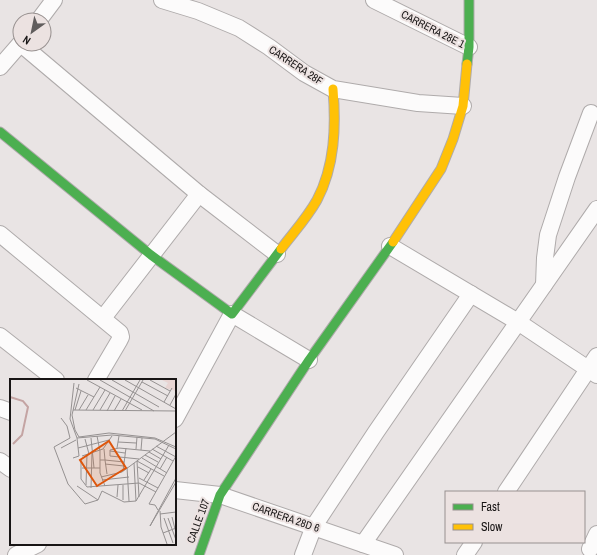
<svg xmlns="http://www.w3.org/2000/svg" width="597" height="555" font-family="'Archivo Narrow',sans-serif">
	<rect width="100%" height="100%" fill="#e9e4e4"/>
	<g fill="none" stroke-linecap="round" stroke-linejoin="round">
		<defs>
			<g id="street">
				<polyline points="162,0 198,11 239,28 269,47 304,73 333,89 418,103 463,106"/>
				<polyline points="374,0 469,47"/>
				<polyline points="39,20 54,0"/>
				<polyline points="21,44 199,194 277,254"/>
				<polyline points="0,67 20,44"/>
				<polyline points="0,234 120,333 121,337 119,341 96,380"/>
				<polyline points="390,246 518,322 597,375"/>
				<polyline points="544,285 545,258 548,235 567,177 591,113"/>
				<polyline points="103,318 199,194"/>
				<polyline points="0,336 56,380"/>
				<polyline points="0,408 11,412"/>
				<polyline points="175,419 232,314 309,360"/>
				<polyline points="0,461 11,469"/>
				<polyline points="175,490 220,495 395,555"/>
				<polyline points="506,492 597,356"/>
				<polyline points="363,544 597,209"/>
				<polyline points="590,549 597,534"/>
				<polyline points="16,555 38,544"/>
				<polyline points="303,555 314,526 376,432 471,294"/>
				<polyline points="465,555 474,542"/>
			</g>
			<g id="fast">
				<polyline points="467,64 469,47 469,0"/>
				<polyline points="0,132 151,255 232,314 281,249"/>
				<polyline points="199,555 220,495 309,360 393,242"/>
			</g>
			<g id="slow">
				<polyline points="393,242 441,169 453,139 463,106 467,64"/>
				<path d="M281,249C293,233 307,218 317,200C335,166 336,126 333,89"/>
			</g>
		</defs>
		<use href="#street" stroke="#afabab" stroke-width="18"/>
		<use href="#fast" stroke="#afabab" stroke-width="11"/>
		<use href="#slow" stroke="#afabab" stroke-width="11"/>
		<use href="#street" stroke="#fcfbfb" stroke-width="16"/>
		<use href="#fast" stroke="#4caf50" stroke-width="9"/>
		<use href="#slow" stroke="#ffc107" stroke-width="9"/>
	</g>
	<g text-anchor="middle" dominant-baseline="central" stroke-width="4" stroke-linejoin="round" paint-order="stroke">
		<g font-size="11" fill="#181515" stroke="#ece2e1">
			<text transform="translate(433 29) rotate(27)">CARRERA 28E 1</text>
			<text transform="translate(296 65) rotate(33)">CARRERA 28F</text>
			<text transform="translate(286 517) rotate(19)">CARRERA 28D 6</text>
			<text transform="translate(198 521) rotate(-70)">CALLE 107</text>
		</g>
	</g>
	<g transform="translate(10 379)">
		<rect width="166" height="166" fill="#e9e4e4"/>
		<path d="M152,1H166V12L155,9L158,4Z" fill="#e8d4d2"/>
		<path fill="none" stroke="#c4a4a3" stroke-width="2" d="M0,18L13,22L18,28L12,56L3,65"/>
		<path fill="none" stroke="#959191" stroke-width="1" d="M77,1L132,31M90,1L144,32M102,1L149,28M115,1L166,30M140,1L160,12M132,3L158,17M64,4L60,40L67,59M69,5L62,36L65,51L69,58L99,54L145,59L166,68M66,9L84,18M154,23L162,9M160,26L166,15M63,31L166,32M65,31L71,12M69,31L78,16M76,31L90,8M83,31L95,11M90,31L100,14M97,32L105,17M104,32L111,20M112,32L130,1M115,32L133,1M51,39L57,47L60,59L44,68L58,105L75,125L88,121M87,57L90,72V94L95,107M67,59L102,56L145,60L166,70M81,59L84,89M75,60L79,75M108,63L126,64M146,67L166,78M51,69L66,61M68,69L99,61M107,69L109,57M126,70L127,58M142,70L163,82M131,71L132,59M100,72L115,74M139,73L151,80M135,76L148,83M72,77L93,70L102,57M63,79L69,77L67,59M132,79L157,94M129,80L100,77V71L109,69L140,72M71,81V100L77,108L129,104M90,81H95L94,70M127,82L129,118M127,82L154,97M124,84L126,122M95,85L114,87M117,88L119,122M128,88L139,94M72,89H90M150,90L157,78M113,92L116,69M97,95L95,81L114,83M91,98L112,93L166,53M129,99L148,109M166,99L140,147L166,103M92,101L119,98M134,101L141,90M129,104L146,113M76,106L77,75M67,107L88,121L92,112M81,109L82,74M92,112L114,123L126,122L159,66M107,118L108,106M113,121V106M148,131L145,126L139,125L166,77M150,132L151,148L157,165M150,135L166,133M162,138L166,154M154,139L163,164M158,139L166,161M153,154L166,149"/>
		<path fill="#de560c" fill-opacity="0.15" stroke="#de560c" stroke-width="2" d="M99,62L116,89L87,107L70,81Z"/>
		<rect width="166" height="166" fill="none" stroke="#181515" stroke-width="2"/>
	</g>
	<rect x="445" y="491" width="140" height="52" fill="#ece2e1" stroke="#97908f"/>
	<rect x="453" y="504" width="20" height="6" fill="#4caf50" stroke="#97908f"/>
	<text x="481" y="511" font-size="12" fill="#181515">Fast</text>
	<rect x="453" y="524" width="20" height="6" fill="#ffc107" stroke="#97908f"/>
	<text x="481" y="531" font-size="12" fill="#181515">Slow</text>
	<g transform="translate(32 32) rotate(213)"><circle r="19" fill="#ece2e1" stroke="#97908f"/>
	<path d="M0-3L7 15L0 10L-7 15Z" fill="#615d5d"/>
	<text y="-6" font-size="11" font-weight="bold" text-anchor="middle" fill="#181515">N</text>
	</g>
</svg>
